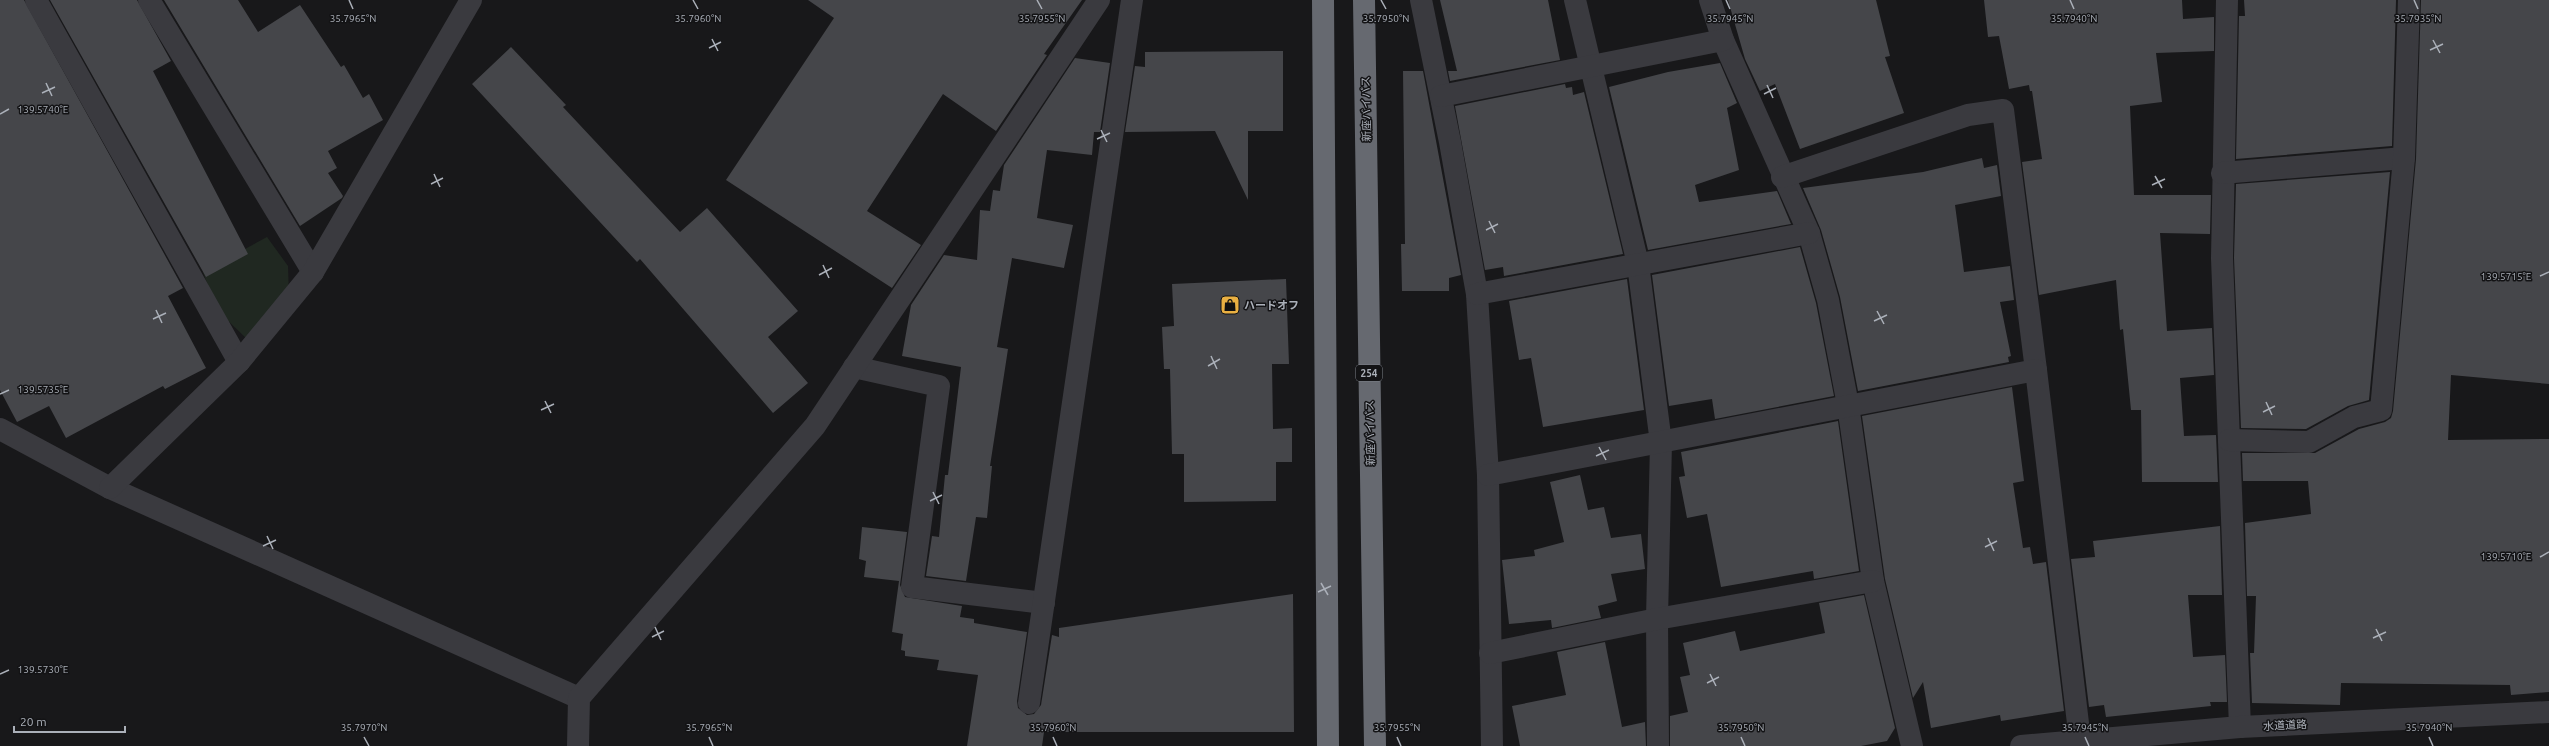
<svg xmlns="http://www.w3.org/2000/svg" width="2549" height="746" font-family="Ubuntu,'Noto Sans JP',sans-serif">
	<rect width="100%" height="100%" fill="#18181a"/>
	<polygon fill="#202821" points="267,237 288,266 289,298 251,343 217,310 203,272"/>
	<g fill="#45464a">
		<polygon points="0,0 24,0 183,288 168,296 206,368 165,389 163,386 66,438 49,406 17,422 0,390"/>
		<polygon points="50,0 137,0 171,61 153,71 248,254 206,277"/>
		<polygon points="164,0 238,0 258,32 300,5 341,67 344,65 363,98 369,94 383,120 328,151 337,168 328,173 343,196 342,198 300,226"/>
		<polygon points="808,0 1082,0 1044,54 1047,55 996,131 943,94 867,211 921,245 892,288 726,180 834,18"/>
		<polygon points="1440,0 1548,0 1560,60 1450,81 1448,71 1457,71"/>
		<polygon points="1728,0 1876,0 1890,56 1885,57 1904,113 1800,149 1775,84 1760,91 1745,59"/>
		<polygon points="1984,0 2182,0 2183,19 2214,17 2214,51 2156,53 2162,102 2130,106 2134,195 2211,195 2210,234 2160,233 2167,331 2212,328 2214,375 2180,378 2184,436 2216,435 2218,482 2142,482 2141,410 2131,410 2123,329 2120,330 2116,280 2039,295 2022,162 2042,159 2032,91 2030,91 2029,85 2009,89 1999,36 1988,37"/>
		<polygon points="2244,0 2396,0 2392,146 2236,159 2239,16 2245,16"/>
		<polygon points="2421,0 2549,0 2549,384 2451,375 2448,440 2549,439 2549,692 2511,695 2510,685 2341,683 2340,705 2252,703 2250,653 2254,653 2256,596 2247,596 2245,523 2311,514 2308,481 2243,481 2242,453 2315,453 2359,429 2385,422 2391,418 2393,411 2416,159"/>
		<polygon points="511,47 566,105 563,107 680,232 707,208 798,311 768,337 808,383 773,413 640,259 637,262 472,84"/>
		<polygon points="1283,51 1283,131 1248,131 1248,200 1215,131 1125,132 1135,66 1145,67 1145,52"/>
		<polygon points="1075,58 1110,63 1100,132 1094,132 1092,155 1047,150 1037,218 1073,225 1064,268 1012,258 997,347 1008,349 990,466 992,466 987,518 976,517 966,581 926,576 932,536 939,537 945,475 948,475 961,367 902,356 911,305 944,255 977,260 980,210 990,211 993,190 1000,191 1004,165"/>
		<polygon points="1720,63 1737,103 1727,108 1739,170 1695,185 1699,202 1777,191 1791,224 1648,250 1609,87 1668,72"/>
		<polygon points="1403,71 1423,71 1461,275 1449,278 1449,291 1402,291 1401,244 1405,244"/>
		<polygon points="1565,84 1566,88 1572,87 1573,95 1584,92 1623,254 1504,276 1503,267 1485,270 1455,106"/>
		<polygon points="1982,158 1984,168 1997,165 2001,196 1955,205 1964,272 2010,266 2014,300 2000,302 2011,356 2008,357 2009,362 1858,391 1840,297 1821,230 1803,188 1923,172"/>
		<polygon points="2390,172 2369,400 2348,406 2306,429 2241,428 2234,258 2236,184"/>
		<polygon points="1800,247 1816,303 1834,396 1715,419 1712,399 1669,406 1652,275"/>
		<polygon points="1286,279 1289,364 1272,364 1273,429 1292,428 1292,462 1276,462 1276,501 1184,502 1184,454 1172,454 1170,369 1164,369 1162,327 1174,326 1172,284"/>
		<polygon points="1627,279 1644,410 1543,427 1531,358 1519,360 1509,301"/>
		<polygon points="2012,387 2024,481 2013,483 2023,548 2030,547 2033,564 2046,562 2064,711 2001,721 2000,715 1931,728 1923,682 1913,698 1885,579 1862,416"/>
		<polygon points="1838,421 1859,571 1814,579 1813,571 1721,587 1707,514 1687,518 1679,477 1685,476 1681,452"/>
		<polygon points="1580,475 1588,510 1604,507 1611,538 1641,534 1645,569 1611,574 1617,601 1598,606 1601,618 1552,628 1551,620 1509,624 1502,560 1535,556 1534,550 1564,542 1550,482"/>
		<polygon points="2220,526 2222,595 2188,595 2193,657 2225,655 2227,702 2210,702 2211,706 2106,717 2104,705 2089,707 2071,559 2095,557 2093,541"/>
		<polygon points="862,527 907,532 900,585 905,597 962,606 960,617 974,619 974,623 1027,632 1017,701 1018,708 1027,715 1034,714 1041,705 1052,635 1059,637 1059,628 1293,594 1294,732 1044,732 1042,746 967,746 978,675 937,670 939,660 905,656 905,651 901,650 903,634 892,632 899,581 864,577 866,561 859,559"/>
		<polygon points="1864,595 1895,728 1887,741 1861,746 1670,746 1670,716 1688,712 1680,677 1690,675 1683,643 1735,631 1740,651 1825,633 1819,603"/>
		<polygon points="1605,642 1622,727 1645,722 1646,746 1520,746 1512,706 1566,695 1557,652"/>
	</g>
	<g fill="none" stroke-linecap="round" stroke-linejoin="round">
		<g stroke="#3a3a3f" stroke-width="22">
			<polyline points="36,0 239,362"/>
			<polyline points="149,0 313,272"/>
			<polyline points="1421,0 1450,142 1477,294 1488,475 1492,746"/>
			<polyline points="1575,0 1638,264 1661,443 1657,619 1658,746"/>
			<polyline points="1710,0 1723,40 1809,233 1828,300 1848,405 1873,581 1912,746"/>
			<polyline points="2227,0 2222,258 2240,727"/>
			<polyline points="1441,96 1723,40"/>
			<polyline points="2222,173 2404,158"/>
			<polyline points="1782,177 1968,115 2003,110 2036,370"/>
			<polyline points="1477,294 1809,233"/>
			<polyline points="854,367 939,386 912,587 1044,603"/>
			<polyline points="0,429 110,488 579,698"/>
			<polyline points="2229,440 2309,442 2354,417 2381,410 2404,158 2409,0"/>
			<polyline points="1488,475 2036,370 2080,740"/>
			<polyline points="110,488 239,362 313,272 471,0"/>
			<polyline points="1490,653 1657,619 1873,581"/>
			<polyline points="1029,703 1132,0"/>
			<polyline points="578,746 579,698 815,426 1099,0"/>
			<polyline points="2021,746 2240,727 2549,712"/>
		</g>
		<g stroke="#666970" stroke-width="22">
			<polyline points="1323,0 1328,746"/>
			<polyline points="1364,0 1375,746"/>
		</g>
	</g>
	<path fill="none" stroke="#abb0b9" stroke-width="1.5" d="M349,0L353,9M693,0L698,9M1037,0L1042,9M1381,0L1386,9M1726,0L1730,9M2070,0L2074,9M2414,0L2418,9M712,39L718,51M2433,40L2440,53M709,48L721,42M2430,50L2443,44M46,83L52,96M1767,85L1773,98M42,93L55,87M1764,94L1776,88M0,114L9,109M1101,130L1107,142M1097,139L1110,133M434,174L440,187M2155,176L2162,188M431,184L443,178M2152,185L2165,179M1489,221L1495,233M1486,230L1498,224M823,265L829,278M819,275L832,268M2540,276L2549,272M156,310L162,323M1877,311L1884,324M153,319L166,313M1874,321L1887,315M1211,356L1217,369M1208,366L1220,359M0,394L9,390M545,401L551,413M2266,402L2272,415M541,410L554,404M2263,412L2275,406M1599,447L1606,460M1596,456L1609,450M933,492L939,504M930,501L942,495M267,536L273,549M1988,538L1994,551M263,546L276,540M1985,547L1997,541M2540,557L2549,552M1321,583L1328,595M1318,592L1331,586M655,627L661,640M2376,629L2382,641M652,637L664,631M2373,638L2386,632M0,674L9,670M1710,674L1716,686M1707,683L1719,677M364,737L369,746M709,737L713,746M1053,737L1057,746M1397,737L1401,746M1741,737L1745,746M2085,737L2089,746M2429,737L2433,746"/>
	<defs>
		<symbol id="shop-square" viewBox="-11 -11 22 22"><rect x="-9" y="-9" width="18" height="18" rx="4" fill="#e9b042" stroke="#131315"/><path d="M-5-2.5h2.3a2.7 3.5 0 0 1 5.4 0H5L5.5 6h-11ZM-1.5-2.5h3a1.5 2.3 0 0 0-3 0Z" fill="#111"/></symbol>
	</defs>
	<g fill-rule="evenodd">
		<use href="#shop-square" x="1219" y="294" width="22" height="22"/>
	</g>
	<g text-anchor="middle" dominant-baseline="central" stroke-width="3" stroke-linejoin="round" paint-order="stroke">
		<rect fill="#131315" stroke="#7d8188" stroke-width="1" x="1356" y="365" width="26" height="16" rx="3"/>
		<g font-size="10" font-weight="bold" fill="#abb0b9">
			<text x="1369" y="373">254</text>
		</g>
		<g font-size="11" fill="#abb0b9" stroke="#131315">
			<text transform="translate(1366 109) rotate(-91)">新座バイパス</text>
			<text transform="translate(1370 433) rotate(-91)">新座バイパス</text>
			<text transform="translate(2285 725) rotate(-3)">水道道路</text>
		</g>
		<g font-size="11" font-weight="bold" fill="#abb0b9" stroke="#131315" text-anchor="start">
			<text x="1244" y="305">ハードオフ</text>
		</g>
	</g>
	<g font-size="10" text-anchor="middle" fill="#abb0b9" stroke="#131315" stroke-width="3" stroke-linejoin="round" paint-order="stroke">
		<text x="353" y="22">35.7965°N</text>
		<text x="698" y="22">35.7960°N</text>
		<text x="1042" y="22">35.7955°N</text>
		<text x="1386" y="22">35.7950°N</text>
		<text x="1730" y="22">35.7945°N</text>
		<text x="2074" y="22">35.7940°N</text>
		<text x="2418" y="22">35.7935°N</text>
		<text x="43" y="113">139.5740°E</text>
		<text x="2506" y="280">139.5715°E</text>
		<text x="43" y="393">139.5735°E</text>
		<text x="2506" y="560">139.5710°E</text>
		<text x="43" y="673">139.5730°E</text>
		<text x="364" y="731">35.7970°N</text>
		<text x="709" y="731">35.7965°N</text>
		<text x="1053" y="731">35.7960°N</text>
		<text x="1397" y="731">35.7955°N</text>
		<text x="1741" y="731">35.7950°N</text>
		<text x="2085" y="731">35.7945°N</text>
		<text x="2429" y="731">35.7940°N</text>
	</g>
	<path d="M14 726v6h111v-6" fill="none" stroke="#abb0b9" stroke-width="2"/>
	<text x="20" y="726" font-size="12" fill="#abb0b9" stroke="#131315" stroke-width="3" paint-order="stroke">20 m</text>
</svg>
